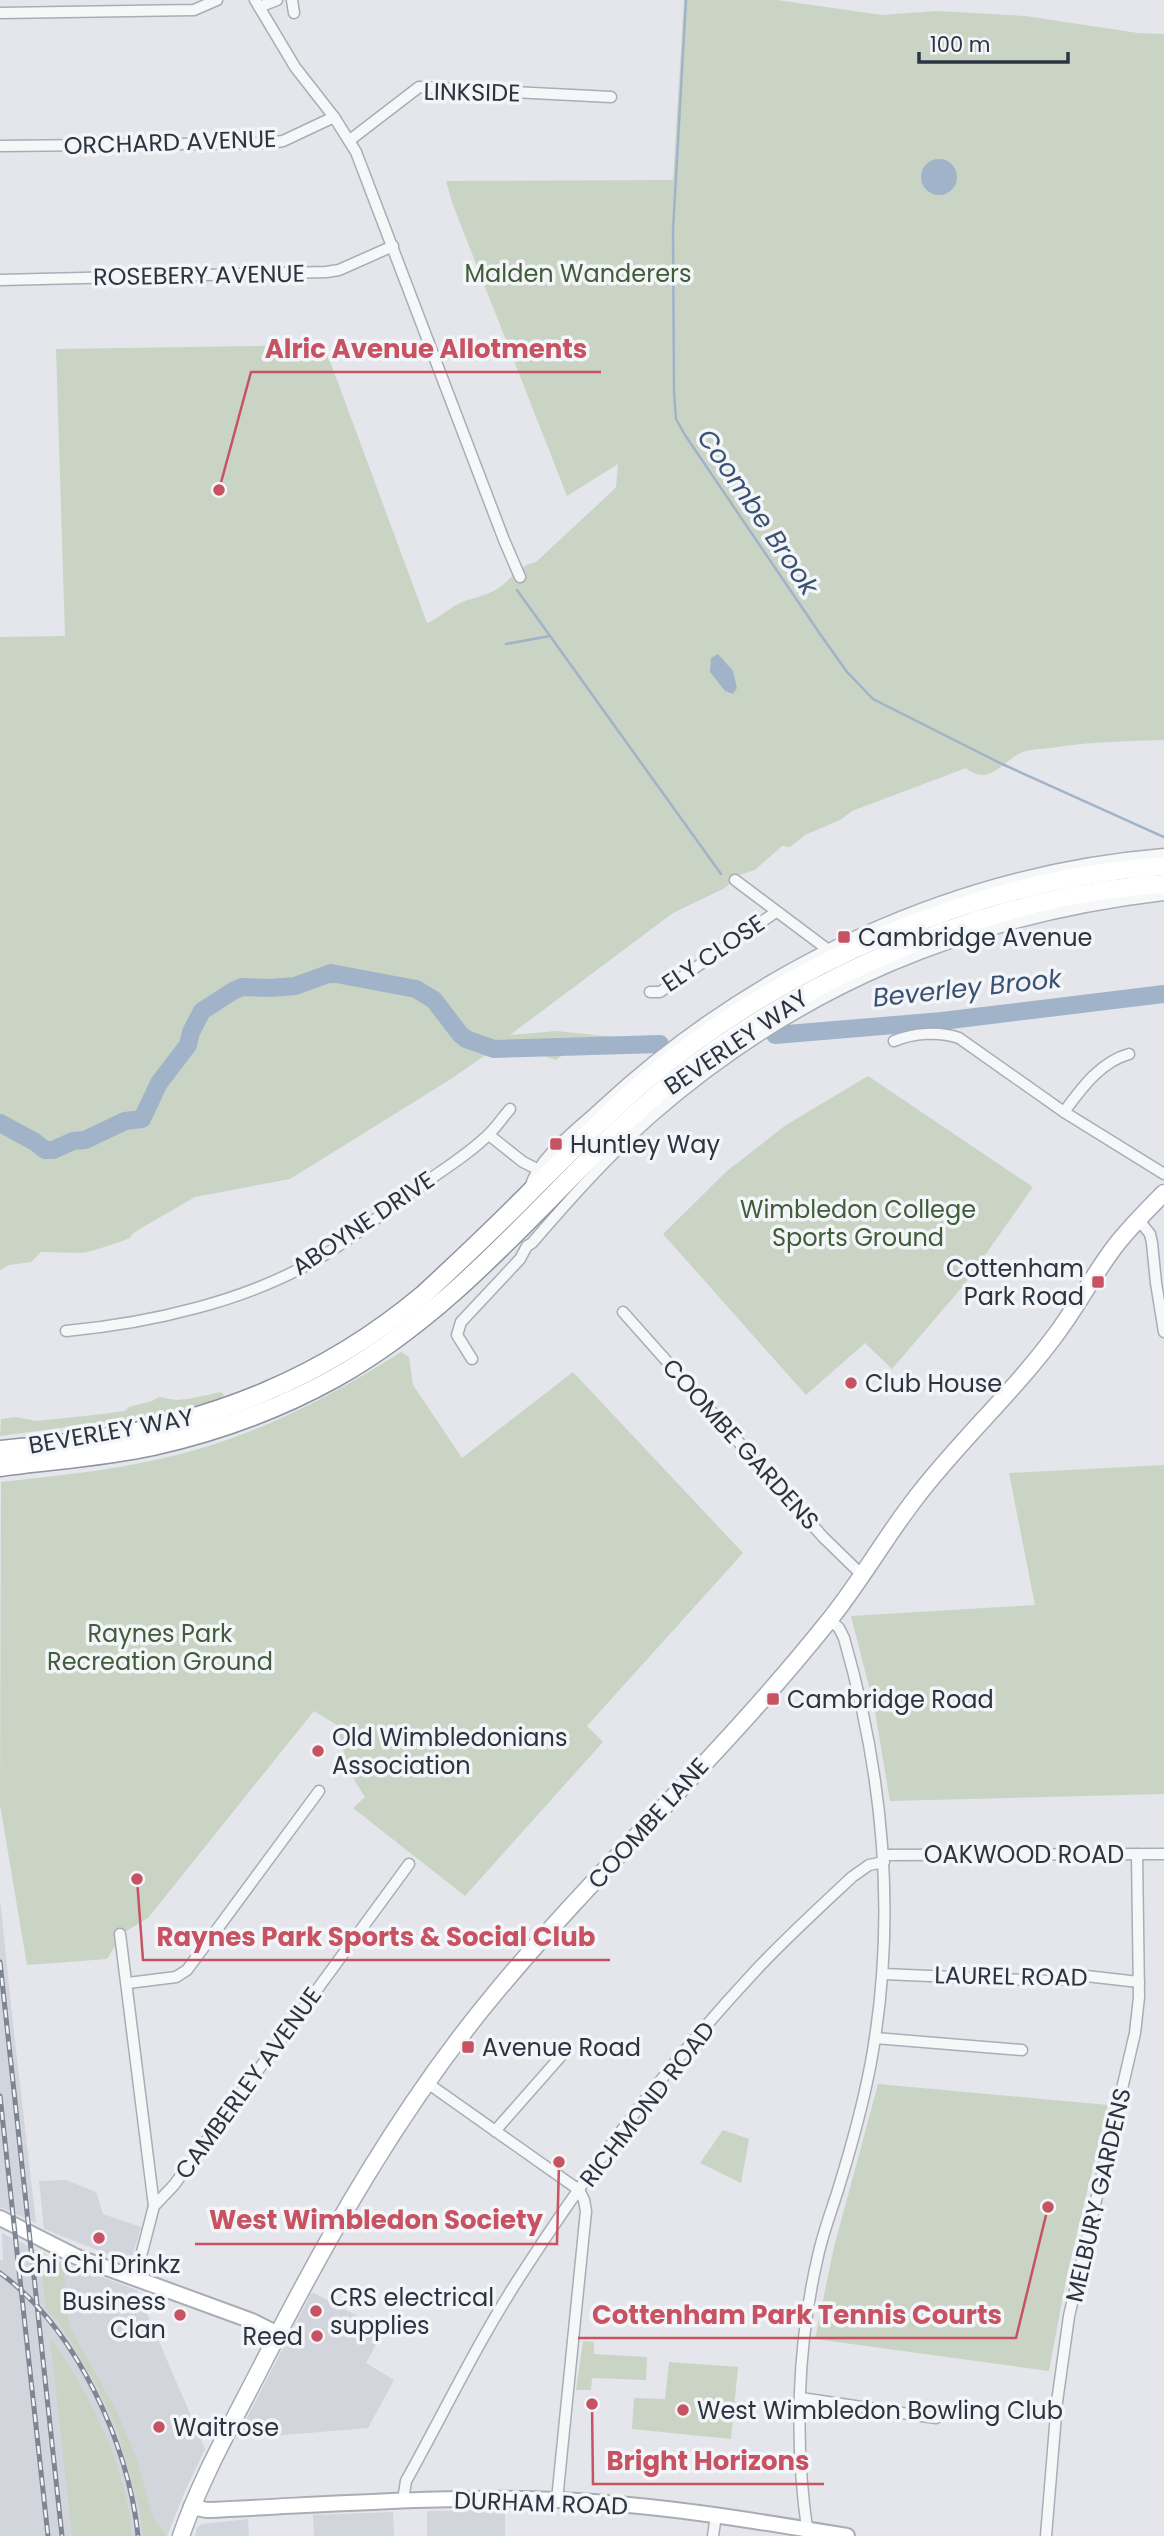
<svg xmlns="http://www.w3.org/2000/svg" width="1164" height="2536" font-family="Poppins,sans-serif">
	<rect width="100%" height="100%" fill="#e4e6eb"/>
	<g fill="#d2d5dc">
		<polygon points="0,1899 14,2033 36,2223 0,2207"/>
		<polygon points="66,2180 96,2192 103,2214 141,2227 130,2263 44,2229 39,2181"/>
		<polygon points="2,2233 63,2263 137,2290 205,2449 185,2491 167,2536 0,2536 0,2260 3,2261"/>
		<polygon points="312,2292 384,2330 366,2363 394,2380 368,2428 236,2439"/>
		<polygon points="505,2510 505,2536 427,2536 427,2511"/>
		<polygon points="393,2512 394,2536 314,2536 313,2515"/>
		<polygon points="248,2519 249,2536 195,2536 197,2528 202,2524"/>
	</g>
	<g fill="#c9d4c5">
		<path d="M684,0H777L882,15L936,11L1025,16L1138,33L1164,34V740C1126,741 1088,742 1050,748C1041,749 1031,749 1023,752C1004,759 990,788 966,768L852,811L840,820L805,835L790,847L782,846L755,870L739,875L725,888L673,913L510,1035L557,1031L661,1042L655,1047L570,1050L556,1060L535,1053L521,1052L506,1057L495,1052L487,1054L451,1079L290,1179L195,1197L133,1233L130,1238C116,1244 101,1248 87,1252C78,1254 52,1252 41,1252L31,1262L9,1265L0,1270V637L65,636L56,349L324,345L427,623C440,618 451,606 465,601C477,597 495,593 505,583C515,574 522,565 536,562L607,496L616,487L618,464L567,496L453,205L446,181L673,180Z"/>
		<polygon points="868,1076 1033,1187 964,1285 892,1369 865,1343 806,1395 663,1234 727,1171 786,1125"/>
		<path d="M401,1352L409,1357L413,1385L462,1458L573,1372L743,1553L587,1726L603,1742L465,1896L353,1808L365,1797L348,1770L337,1725L314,1711L148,1918L118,1936L115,1946L107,1959L27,1965L0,1805L1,1482C66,1475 133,1468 195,1450C269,1429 337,1393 401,1352Z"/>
		<polygon points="221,1392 224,1395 220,1399 159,1415 0,1436 1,1419 16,1417 36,1421 94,1415 125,1411 129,1407 152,1401 159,1397 176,1400 188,1399"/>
		<polygon points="1164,1465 1164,1794 890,1801 874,1706 851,1616 1035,1605 1009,1473"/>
		<polygon points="878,2084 1108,2105 1067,2275 1049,2371 815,2339 834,2247"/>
		<polygon points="723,2130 749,2139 741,2183 700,2163"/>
		<polygon points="40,2252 63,2264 69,2326 117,2412 136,2457 153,2518 167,2536 143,2536 140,2510 117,2428 97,2386 72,2344 58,2321 46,2309"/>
		<path d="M50,2337C91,2397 125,2463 132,2536H72Z"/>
		<polygon points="583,2341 594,2342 594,2354 647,2357 646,2380 592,2378 591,2390 576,2390"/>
		<polygon points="669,2362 738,2367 731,2439 632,2429 634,2398 665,2399"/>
	</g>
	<g fill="#a1b3c8">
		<circle cx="939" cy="177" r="18"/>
		<polygon points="718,654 733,671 737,688 733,694 725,691 710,672 711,658"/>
	</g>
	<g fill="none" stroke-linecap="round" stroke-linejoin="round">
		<g stroke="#a1b3c8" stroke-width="2.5">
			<polyline points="686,0 673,230 674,392 676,419 685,435 820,634 847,672 873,699 1002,764 1164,837"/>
			<polyline points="517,590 721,874"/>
			<polyline points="506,644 550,636"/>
		</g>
		<g stroke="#a1b3c8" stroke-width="18">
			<polyline points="775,1035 942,1021 1164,994"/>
			<polyline points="0,1123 35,1142 45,1150 53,1150 73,1141 85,1140 125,1121 142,1119 159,1083 188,1045 191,1032 202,1011 233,991 242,987 271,988 295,986 331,973 416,989 434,1000 460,1034 466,1039 494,1049 660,1044"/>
		</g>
		<defs>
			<g id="street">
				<polyline points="255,0 295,67 334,117 356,152 504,540 520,577"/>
				<polyline points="292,0 294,13"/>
				<polyline points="259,7 277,0"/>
				<polyline points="0,13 194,10 217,0"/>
				<polyline points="350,140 419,87 611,97"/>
				<polyline points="0,146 270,143 283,141 334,117"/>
				<polyline points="0,280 326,272 339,270 393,246"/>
				<polyline points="735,880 827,949"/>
				<polyline points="650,992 660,992 776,912"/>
				<path d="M894,1041C913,1033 939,1031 959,1038L1064,1112L1164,1174"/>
				<path d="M1064,1112C1081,1089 1100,1062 1129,1054"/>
				<polyline points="489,1135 523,1162 537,1169"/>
				<path d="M530,1188C538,1157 579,1128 602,1106C755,964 956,871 1164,854"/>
				<polyline points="1138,1219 1150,1234 1152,1243 1156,1283 1164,1332"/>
				<polyline points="623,1312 823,1537 862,1575"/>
				<path d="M66,1331C151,1323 248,1301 321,1257C353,1238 383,1213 413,1191C436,1174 470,1154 490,1133C497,1126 503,1117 510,1109"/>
				<path d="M472,1359L457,1335L461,1322L520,1259L527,1246L532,1243C570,1199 609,1155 653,1116C801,987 969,918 1164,895"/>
				<polyline points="884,1855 1164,1854"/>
				<polyline points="120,1934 154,2206"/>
				<polyline points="883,1974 1049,1981 1086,1976 1139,1982"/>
				<polyline points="128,1983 176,1977 187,1970 319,1791"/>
				<polyline points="875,2038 1022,2050"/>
				<polyline points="426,2082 579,2190 584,2200 586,2211 557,2500"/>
				<polyline points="495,2131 561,2056"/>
				<polyline points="135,2279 154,2206 174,2185 409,1864"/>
				<polyline points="801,2398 936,2418"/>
				<path d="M403,2500L406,2481C445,2411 479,2339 523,2272C592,2165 670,2062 757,1969C787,1937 820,1907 852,1877L869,1865L884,1862"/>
				<path d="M808,2535C794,2443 797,2346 818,2256C823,2233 831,2212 838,2190C851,2148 863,2105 871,2062C897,1919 884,1777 844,1638L839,1628L830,1620"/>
				<polyline points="713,2536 716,2515"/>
				<polyline points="1046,2536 1057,2402 1069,2316 1135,2033 1139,1997 1137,1854"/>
			</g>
			<g id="secondary">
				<polyline points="0,2218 77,2257 252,2321 278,2334"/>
				<path d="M191,2507L207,2510C324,2505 441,2495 557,2500C655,2504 751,2520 847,2536"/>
			</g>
			<path id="primary" d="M181,2536C201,2478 232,2424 260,2369C327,2237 401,2106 496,1992C602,1865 724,1752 827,1623C859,1584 884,1539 915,1499C959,1441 1014,1392 1057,1333C1077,1306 1093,1276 1113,1249C1128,1229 1146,1211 1164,1193"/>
			<g id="highway">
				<path d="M0,1450C28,1447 57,1445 85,1441C213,1422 324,1378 423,1295C463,1258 503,1220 541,1181C575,1148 607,1113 644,1082C785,963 979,879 1164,866"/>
				<path d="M0,1467C51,1460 103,1457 153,1446C216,1432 279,1409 335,1378C446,1316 527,1219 617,1131C754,997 972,896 1164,884"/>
			</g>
		</defs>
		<use href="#street" stroke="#a9adb5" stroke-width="13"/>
		<use href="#secondary" stroke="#a9adb5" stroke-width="18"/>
		<use href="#primary" stroke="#a4aab6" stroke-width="19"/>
		<use href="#highway" stroke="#8c94a0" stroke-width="21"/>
		<use href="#street" stroke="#f6f7f9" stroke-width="10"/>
		<use href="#secondary" stroke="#fff" stroke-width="14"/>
		<use href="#primary" stroke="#fff" stroke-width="16"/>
		<use href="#highway" stroke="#fff" stroke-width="18"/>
		<defs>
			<g id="rail">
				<polyline points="0,1962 62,2536"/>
				<polyline points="0,2096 48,2536"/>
				<path d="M0,2273C76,2328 129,2444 138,2536"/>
			</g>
		</defs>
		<use href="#rail" stroke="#7e8693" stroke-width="5"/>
		<use href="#rail" stroke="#f3f5f8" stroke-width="2.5" stroke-dasharray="8" stroke-linecap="butt"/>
	</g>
	<g fill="#c65262" stroke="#f3f5f8" stroke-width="2.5">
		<rect x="837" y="930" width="14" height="14" rx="3.5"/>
		<rect x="549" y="1137" width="14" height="14" rx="3.5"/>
		<rect x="1091" y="1275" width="14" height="14" rx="3.5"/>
		<circle cx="851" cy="1383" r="7"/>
		<rect x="766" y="1692" width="14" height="14" rx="3.5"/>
		<circle cx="318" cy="1751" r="7"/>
		<rect x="461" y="2040" width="14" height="14" rx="3.5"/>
		<circle cx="99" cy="2238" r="7"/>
		<circle cx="316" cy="2311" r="7"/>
		<circle cx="180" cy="2315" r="7"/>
		<circle cx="317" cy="2336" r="7"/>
		<circle cx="683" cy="2410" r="7"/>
		<circle cx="159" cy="2427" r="7"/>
	</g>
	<g text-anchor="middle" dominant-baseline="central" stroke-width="7" stroke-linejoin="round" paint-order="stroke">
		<g font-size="24" fill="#2c3442" stroke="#f3f5f8">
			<text transform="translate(472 92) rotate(1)">LINKSIDE</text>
			<text transform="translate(170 142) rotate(-2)">ORCHARD AVENUE</text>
			<text transform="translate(199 275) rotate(-1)">ROSEBERY AVENUE</text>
			<text transform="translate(713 953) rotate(-34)">ELY CLOSE</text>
			<text transform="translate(736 1042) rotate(-34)">BEVERLEY WAY</text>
			<text transform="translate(363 1223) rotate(-34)">ABOYNE DRIVE</text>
			<text transform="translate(111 1431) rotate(-10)">BEVERLEY WAY</text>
			<text transform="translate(741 1444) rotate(48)">COOMBE GARDENS</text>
			<text transform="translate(648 1823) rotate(-48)">COOMBE LANE</text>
			<text x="1024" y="1854">OAKWOOD ROAD</text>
			<text transform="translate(1011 1976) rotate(1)">LAUREL ROAD</text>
			<text transform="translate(248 2083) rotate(-54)">CAMBERLEY AVENUE</text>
			<text transform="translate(647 2104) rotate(-52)">RICHMOND ROAD</text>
			<text transform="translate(1098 2195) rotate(-77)">MELBURY GARDENS</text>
			<text transform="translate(541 2503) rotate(2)">DURHAM ROAD</text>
		</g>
		<g font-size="24" fill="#405d3a" stroke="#f3f5f8">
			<text x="578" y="273">Malden Wanderers</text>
			<text x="858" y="1209">Wimbledon College<tspan x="858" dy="28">Sports Ground</tspan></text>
			<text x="160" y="1633">Raynes Park<tspan x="160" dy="28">Recreation Ground</tspan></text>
		</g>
		<g font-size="24" fill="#2c3442" stroke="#f3f5f8" text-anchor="start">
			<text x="858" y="937">Cambridge Avenue</text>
			<text x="570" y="1144">Huntley Way</text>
			<text x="1084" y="1268" text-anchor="end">Cottenham<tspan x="1084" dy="28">Park Road</tspan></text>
			<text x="865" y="1383">Club House</text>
			<text x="787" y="1699">Cambridge Road</text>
			<text x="332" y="1737">Old Wimbledonians<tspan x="332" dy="28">Association</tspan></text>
			<text x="482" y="2047">Avenue Road</text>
			<text x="99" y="2264" text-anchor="middle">Chi Chi Drinkz</text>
			<text x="330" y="2297">CRS electrical<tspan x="330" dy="28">supplies</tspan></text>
			<text x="166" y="2301" text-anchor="end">Business<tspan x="166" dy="28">Clan</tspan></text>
			<text x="303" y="2336" text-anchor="end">Reed</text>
			<text x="697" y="2410">West Wimbledon Bowling Club</text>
			<text x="173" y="2427">Waitrose</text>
		</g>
		<g font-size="26" font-style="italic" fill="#395273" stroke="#f3f5f8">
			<text transform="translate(758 512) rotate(56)">Coombe Brook</text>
			<text transform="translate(967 988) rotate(-6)">Beverley Brook</text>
		</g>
	</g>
	<path fill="none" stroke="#c65262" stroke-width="2.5" d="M219 490L251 372H601M137 1879L143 1960H610M559 2162L557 2244H195M1048 2207L1016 2338H578M592 2404L593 2484H824"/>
	<g fill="#c65262" stroke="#f3f5f8" stroke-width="2.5">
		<circle cx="219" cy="490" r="7"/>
		<circle cx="137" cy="1879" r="7"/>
		<circle cx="559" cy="2162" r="7"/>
		<circle cx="1048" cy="2207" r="7"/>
		<circle cx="592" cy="2404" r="7"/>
	</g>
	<g font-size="26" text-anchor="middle" font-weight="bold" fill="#c65262" stroke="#f3f5f8" stroke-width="7" stroke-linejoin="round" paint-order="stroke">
		<text x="426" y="358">Alric Avenue Allotments</text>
		<text x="376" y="1946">Raynes Park Sports &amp; Social Club</text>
		<text x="376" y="2229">West Wimbledon Society</text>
		<text x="797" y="2324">Cottenham Park Tennis Courts</text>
		<text x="708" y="2470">Bright Horizons</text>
	</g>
	<path d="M919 52v10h149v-10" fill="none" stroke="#2c3442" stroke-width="3.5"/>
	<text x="930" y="52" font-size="21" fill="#2c3442" stroke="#f3f5f8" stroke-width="5" paint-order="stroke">100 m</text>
</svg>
